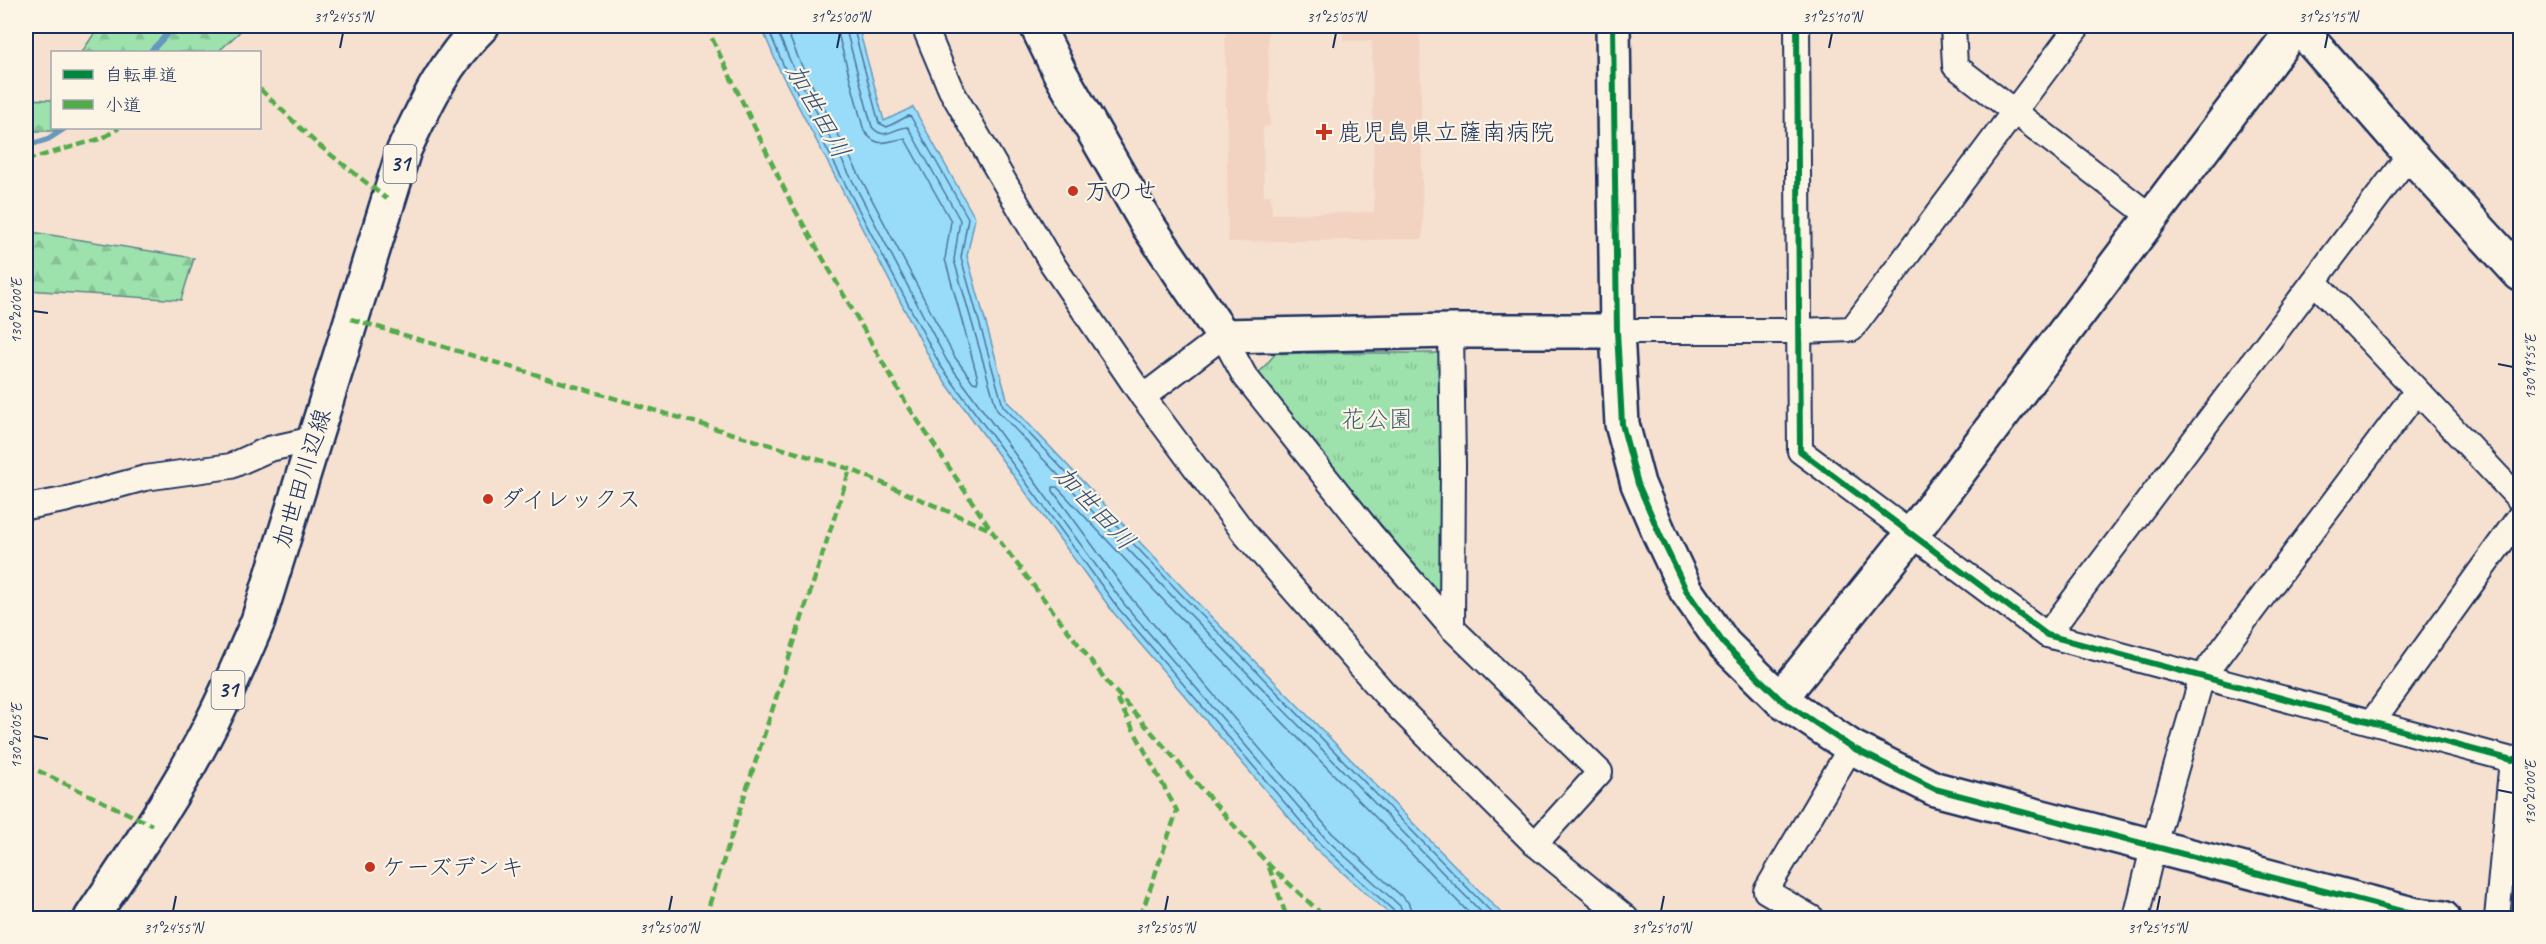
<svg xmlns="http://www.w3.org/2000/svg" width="2546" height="944" font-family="Caveat,'Klee One',sans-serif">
	<defs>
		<pattern id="forest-firs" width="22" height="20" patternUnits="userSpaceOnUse" patternTransform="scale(1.5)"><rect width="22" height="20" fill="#9de1ac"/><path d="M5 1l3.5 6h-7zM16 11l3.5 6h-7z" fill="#87c196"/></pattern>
		<pattern id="park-tufts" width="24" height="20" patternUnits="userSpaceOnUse" patternTransform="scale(1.5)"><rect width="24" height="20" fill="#9de1ac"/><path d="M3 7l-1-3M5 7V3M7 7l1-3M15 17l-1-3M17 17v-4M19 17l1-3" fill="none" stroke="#87c196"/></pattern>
	</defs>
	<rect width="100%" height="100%" fill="#f6e1d0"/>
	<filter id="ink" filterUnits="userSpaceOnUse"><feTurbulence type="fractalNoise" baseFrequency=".0167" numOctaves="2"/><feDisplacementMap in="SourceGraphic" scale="12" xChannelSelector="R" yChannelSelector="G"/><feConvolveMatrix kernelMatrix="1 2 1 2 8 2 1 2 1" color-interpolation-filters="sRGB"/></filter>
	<g filter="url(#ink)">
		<polygon fill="#f2d3c1" points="1225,26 1268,26 1270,126 1263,127 1264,195 1271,195 1272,214 1374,212 1372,41 1343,41 1343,26 1420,26 1423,239 1228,242"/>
		<g fill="url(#forest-firs)" stroke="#5c8885" stroke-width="1.5">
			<polygon points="99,26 246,26 218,52 82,52"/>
			<polygon points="26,99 52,100 52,128 61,128 53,131 26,131"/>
			<polygon points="32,232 194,258 181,300 26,290 26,235"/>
		</g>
		<polygon fill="url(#park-tufts)" stroke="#5c8885" stroke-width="1.5" points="1276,353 1442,353 1444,587 1435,590 1257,375"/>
		<polygon fill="#98dcfa" stroke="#6697bc" stroke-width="1.5" points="761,26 858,26 884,121 913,107 975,218 967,256 1008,402 1183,588 1506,918 1394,918 1316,849 1113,612 935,368 780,71"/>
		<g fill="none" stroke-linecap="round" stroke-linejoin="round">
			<g stroke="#4d749c" stroke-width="1.5">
				<polyline points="767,26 785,69 940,365 1118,608 1320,844 1395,912 1397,918"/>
				<polyline points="775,26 792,65 947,361 1124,604 1326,839 1400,906 1405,918"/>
				<path d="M785,26L800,62L954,356L973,382L977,383L978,379L945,259L951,221L905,139C888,139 879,151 864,131L836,26"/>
				<path d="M845,26L872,127C885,142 894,127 908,127L960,220L954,260L997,410L1173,597L1487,918"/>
				<polyline points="853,26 879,123 887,127 908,116 911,117 968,218 961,258 1003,406 1179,592 1497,918"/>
				<polyline points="1414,918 1408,902 1332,833 1131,598 1053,491 1053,487 1057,487 1167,604 1474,918"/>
			</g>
			<g stroke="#6697bc" stroke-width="6">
				<polyline points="150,52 175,26"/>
				<polyline points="26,146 48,139 65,128"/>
			</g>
			<defs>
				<g id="street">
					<polyline points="924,26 951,90 1051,262 1143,397 1245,534 1385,694 1535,844 1626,918"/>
					<polyline points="1797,26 1800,451 2047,635 2512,760 2520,757"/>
					<polyline points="1953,26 1955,66 2150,216"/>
					<polyline points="2315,282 2520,500"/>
					<polyline points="1451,331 1453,465 1452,628"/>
					<polyline points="1617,331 1800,331 1852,329 2078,26"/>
					<polyline points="1143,397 1223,336 1244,375 1370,533 1452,628 1600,772 1535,844"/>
					<polyline points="26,507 64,500 145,478 231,466 269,449 314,439"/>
					<polyline points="2047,635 2410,154"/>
					<polyline points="2372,722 2520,516"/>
					<polyline points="1812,918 1766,891 1851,747"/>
					<polyline points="2136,918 2153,848 2202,677 2417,391"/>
					<polyline points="2497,918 2512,760"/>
				</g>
				<g id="secondary">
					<polyline points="1037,26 1060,73 1147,224 1223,336 1451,331 1617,331"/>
					<polyline points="1613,26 1617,331 1622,424 1638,484 1660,535 1686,590 1724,644 1780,699 1851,747 1935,789 2416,915 2443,918"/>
					<polyline points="2298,26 2410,154 2520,274"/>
					<polyline points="1780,699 1912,534 2296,26"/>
				</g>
				<path id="primary" d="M91,918C130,859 171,801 204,738C224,700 241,661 258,621L404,150C425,105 445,61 482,26"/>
			</defs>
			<use href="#street" stroke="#1b2f5e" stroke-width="28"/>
			<use href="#secondary" stroke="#1b2f5e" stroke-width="38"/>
			<use href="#primary" stroke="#1b2f5e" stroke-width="38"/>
			<use href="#street" stroke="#fcf5e5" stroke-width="24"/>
			<use href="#secondary" stroke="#fcf5e5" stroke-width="33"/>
			<use href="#primary" stroke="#fcf5e5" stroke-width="33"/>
			<g stroke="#52ab49" stroke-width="4.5" stroke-dasharray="9 4.5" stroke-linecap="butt">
				<polyline points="706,26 791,203 906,403 991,530 1108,683 1268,864 1326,918"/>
				<polyline points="260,89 316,143 387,199"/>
				<polyline points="26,160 103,138 119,128"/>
				<polyline points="351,319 850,469 991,530"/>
				<polyline points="1117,699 1177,811 1140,918"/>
				<polyline points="26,765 152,825"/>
				<polyline points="1269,867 1287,918"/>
				<polyline points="705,918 850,469"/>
			</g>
			<defs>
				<g id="cycleway">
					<polyline points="1613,26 1617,331 1622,424 1638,484 1660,535 1686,590 1724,644 1780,699 1851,747 1935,789 2416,915 2443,918"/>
					<polyline points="1797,26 1800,451 2047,635 2512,760 2520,757"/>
				</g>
			</defs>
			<use href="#cycleway" stroke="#fcf5e5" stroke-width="10"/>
			<use href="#cycleway" stroke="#00873e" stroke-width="6"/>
		</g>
	</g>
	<path fill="none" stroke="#1b2f5e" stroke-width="2" d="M340,48L343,33M837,48L840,33M1333,48L1336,33M1829,48L1832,33M2325,48L2328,33M33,311L48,313M2498,364L2513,367M33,736L48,739M2498,790L2513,793M173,911L176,896M669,911L672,896M1165,911L1168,896M1661,911L1664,896M2157,911L2160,896"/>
	<g fill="#c8321e" stroke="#fcf5e5" stroke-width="2">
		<path d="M1321 123h6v6h6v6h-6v6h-6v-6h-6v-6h6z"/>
		<circle cx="1073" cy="191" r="6"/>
		<circle cx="488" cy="499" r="6"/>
		<circle cx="370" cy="867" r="6"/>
	</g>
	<g text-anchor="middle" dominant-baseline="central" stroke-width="4.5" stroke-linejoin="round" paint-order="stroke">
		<g fill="#fcf5e5" stroke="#5e6a86" stroke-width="1.5">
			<rect x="383.5" y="145" width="33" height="38" rx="4.5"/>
			<rect x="211.5" y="671" width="33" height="38" rx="4.5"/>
		</g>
		<g font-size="22" font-weight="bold" fill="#1b2f5e">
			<text x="400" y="164">31</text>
			<text x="228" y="690">31</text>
		</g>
		<g font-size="24" fill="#1b2f5e" stroke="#fcf5e5" text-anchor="start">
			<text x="1338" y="132">鹿児島県立薩南病院</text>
			<text x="1085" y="191">万のせ</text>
			<text x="500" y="499">ダイレックス</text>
			<text x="382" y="867">ケーズデンキ</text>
		</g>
		<g font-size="24" fill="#3c5c72" stroke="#fcf5e5">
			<text x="1377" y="419">花公園</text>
		</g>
		<g font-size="24" fill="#1b2f5e" stroke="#fcf5e5">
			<text transform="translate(302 478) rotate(-73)">加世田川辺線</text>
		</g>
		<g font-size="26" font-style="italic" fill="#34527d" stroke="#fcf5e5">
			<text transform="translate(818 111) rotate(61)">加世田川</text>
			<text transform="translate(1095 508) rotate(47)">加世田川</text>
		</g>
	</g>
	<rect width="2546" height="944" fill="none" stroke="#fcf5e5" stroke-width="66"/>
	<rect x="51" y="51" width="210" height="78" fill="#fcf5e5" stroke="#a2a6af" stroke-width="1.5"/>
	<rect x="63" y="70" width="30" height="9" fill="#00873e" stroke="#a2a6af" stroke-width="1.5"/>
	<text x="105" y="81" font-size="18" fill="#1b2f5e">自転車道</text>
	<rect x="63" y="100" width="30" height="9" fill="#52ab49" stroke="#a2a6af" stroke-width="1.5"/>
	<text x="105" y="111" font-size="18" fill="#1b2f5e">小道</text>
	<rect x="33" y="33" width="2480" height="878" fill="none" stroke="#1b2f5e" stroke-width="2"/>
	<g font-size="15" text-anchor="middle" fill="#1b2f5e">
		<text x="343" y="22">31°24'55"N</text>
		<text x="840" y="22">31°25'00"N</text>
		<text x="1336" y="22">31°25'05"N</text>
		<text x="1832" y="22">31°25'10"N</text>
		<text x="2328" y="22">31°25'15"N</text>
		<text transform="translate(16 311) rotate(-90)" y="5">130°20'00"E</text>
		<text transform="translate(2530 367) rotate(-90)" y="5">130°19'55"E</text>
		<text transform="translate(16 736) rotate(-90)" y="5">130°20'05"E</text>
		<text transform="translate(2530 793) rotate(-90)" y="5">130°20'00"E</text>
		<text x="173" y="933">31°24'55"N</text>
		<text x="669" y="933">31°25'00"N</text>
		<text x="1165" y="933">31°25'05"N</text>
		<text x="1661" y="933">31°25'10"N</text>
		<text x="2157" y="933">31°25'15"N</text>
	</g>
</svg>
